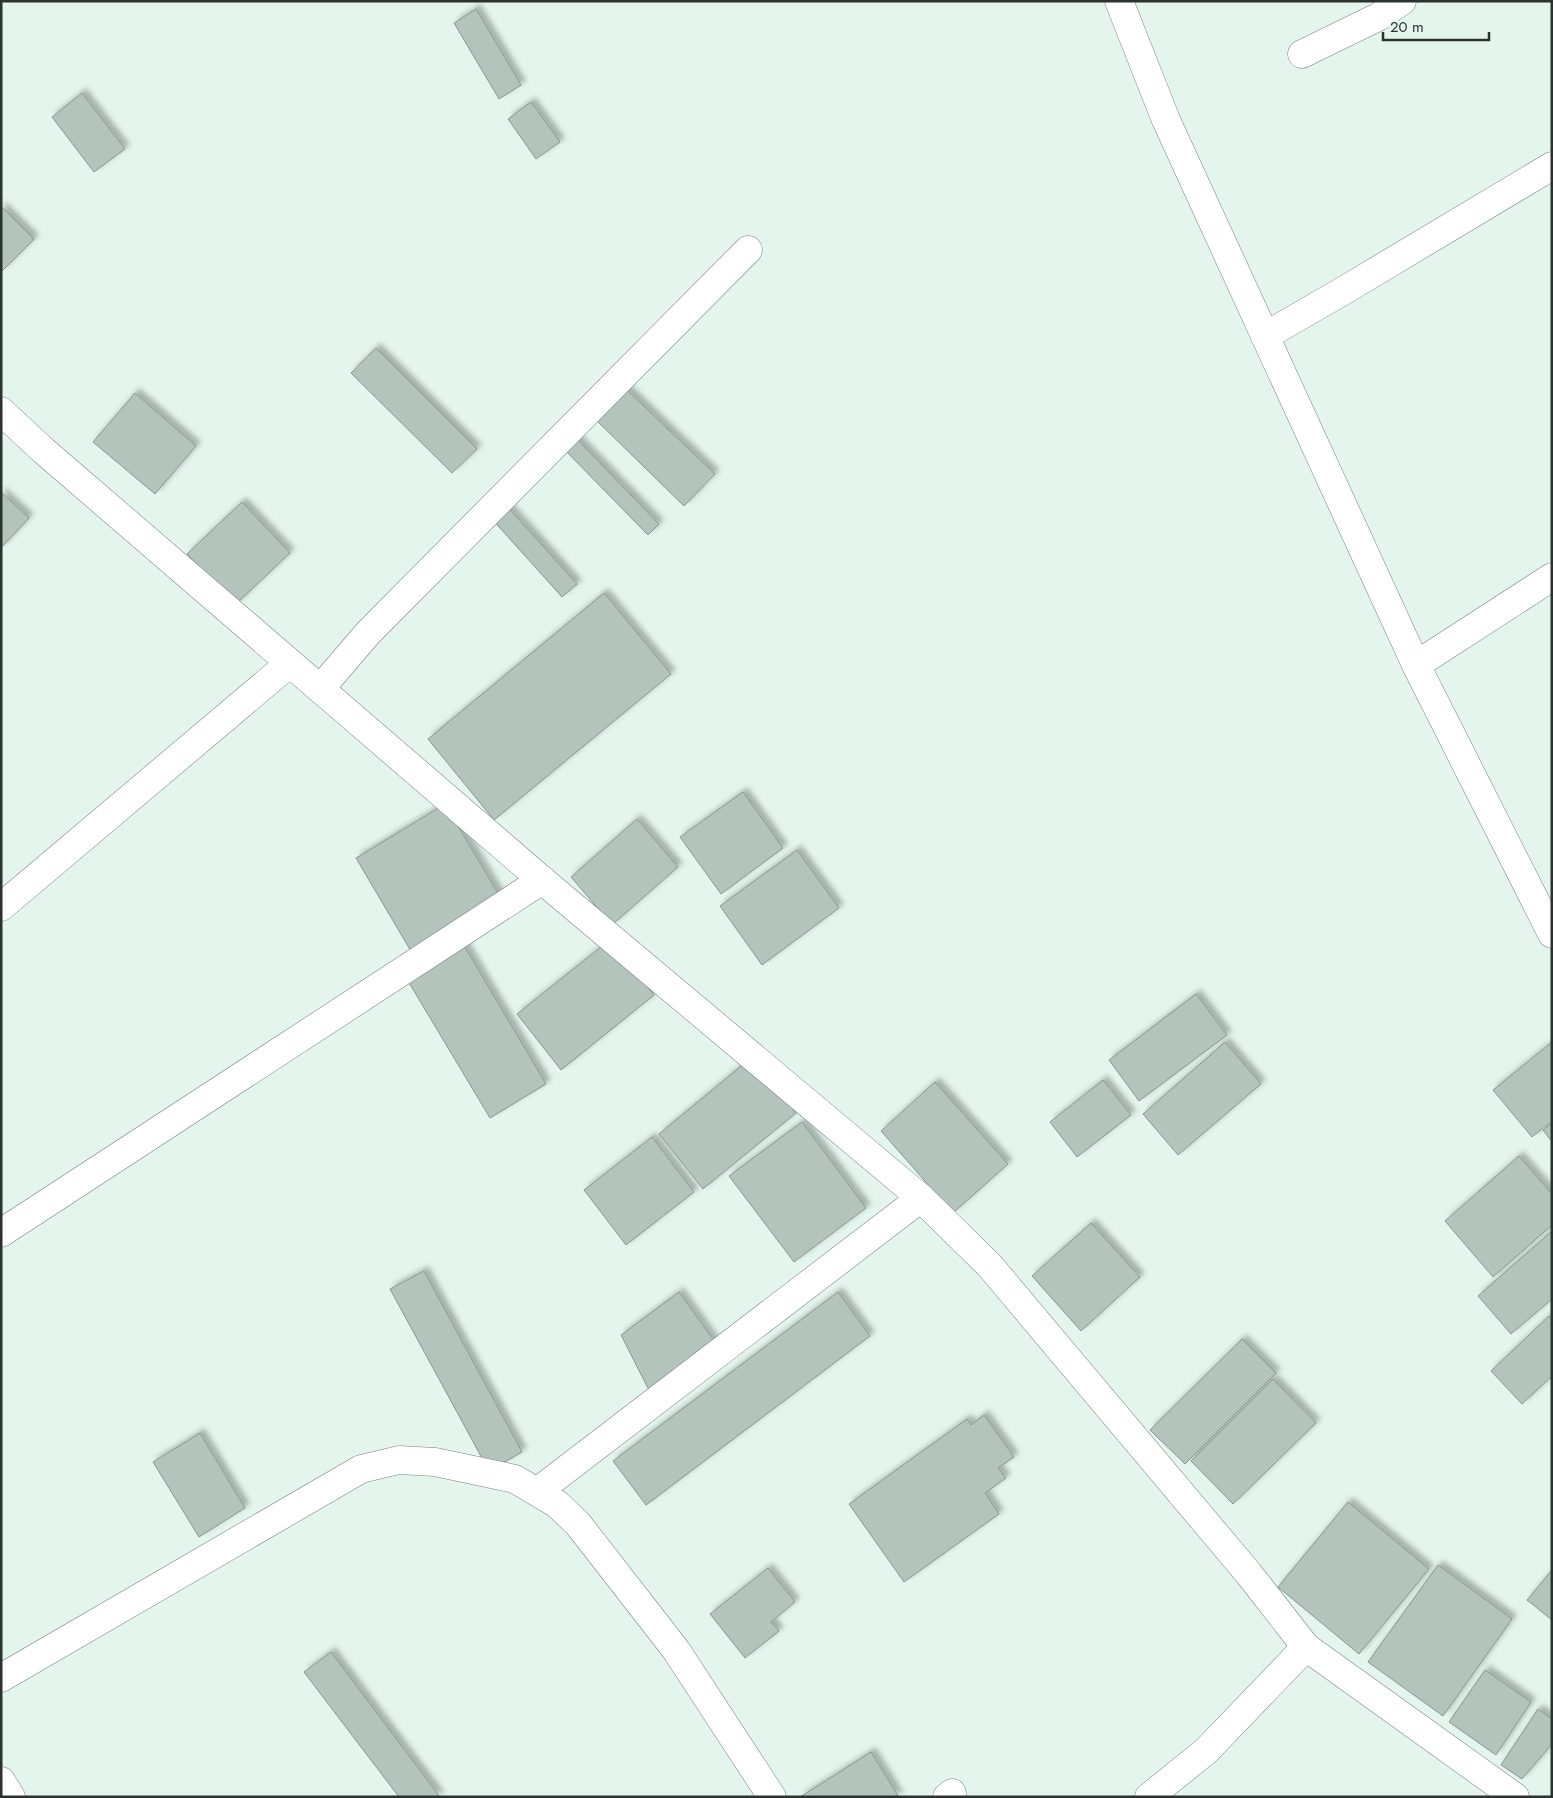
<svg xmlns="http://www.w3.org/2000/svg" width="1553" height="1798" font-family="Jost,sans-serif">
	<defs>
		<filter id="shadow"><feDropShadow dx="4.5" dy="-4.5" stdDeviation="2.5" flood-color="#0004"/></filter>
	</defs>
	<rect width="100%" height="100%" fill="#e4f5ed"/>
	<g fill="#b3c4bc" stroke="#879790" filter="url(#shadow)">
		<polygon points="476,9 521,85 499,99 454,23"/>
		<polygon points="82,93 125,149 94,172 52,117"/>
		<polygon points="531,102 560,142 536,159 508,119"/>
		<polygon points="1,206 34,239 1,272"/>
		<polygon points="376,348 477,449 452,473 351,373"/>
		<polygon points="626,389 715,474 684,506 596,420"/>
		<polygon points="135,393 196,446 155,494 93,442"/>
		<polygon points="572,434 659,524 648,535 561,446"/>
		<polygon points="1,492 29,518 1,548"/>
		<polygon points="242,502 290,553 235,605 187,554"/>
		<polygon points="506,505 577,584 562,597 491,518"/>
		<polygon points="604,593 671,674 494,820 428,739"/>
		<polygon points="743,792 783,848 721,894 680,837"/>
		<polygon points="445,804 502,900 412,953 356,858"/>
		<polygon points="637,819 678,867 612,925 571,877"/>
		<polygon points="797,850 839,908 762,965 720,906"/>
		<polygon points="611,939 654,995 561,1070 517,1014"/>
		<polygon points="462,942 546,1084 490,1118 405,976"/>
		<polygon points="1196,994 1227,1035 1139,1101 1109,1060"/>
		<polygon points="1225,1042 1261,1084 1178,1155 1143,1114"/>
		<polygon points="1552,1042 1552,1121 1532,1137 1493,1090"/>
		<polygon points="752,1057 796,1113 703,1189 659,1134"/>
		<polygon points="1103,1080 1131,1115 1077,1157 1050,1122"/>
		<polygon points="935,1082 1008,1164 953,1213 881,1131"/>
		<polygon points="802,1122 866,1208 794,1262 729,1176"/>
		<polygon points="1552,1123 1552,1142 1543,1130"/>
		<polygon points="652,1137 694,1192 626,1245 584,1190"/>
		<polygon points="1519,1156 1552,1194 1552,1225 1493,1277 1445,1221"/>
		<polygon points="1091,1223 1140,1277 1081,1331 1032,1276"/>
		<polygon points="1552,1231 1552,1299 1511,1334 1478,1296"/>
		<polygon points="424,1271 522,1452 489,1471 390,1289"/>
		<polygon points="679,1292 717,1345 651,1394 621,1335"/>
		<polygon points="838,1292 870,1336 646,1505 613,1461"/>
		<polygon points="1549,1316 1552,1319 1552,1376 1522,1404 1491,1371"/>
		<polygon points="1242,1339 1276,1373 1185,1464 1150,1430"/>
		<polygon points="1273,1379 1316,1423 1233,1504 1191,1461"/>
		<polygon points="984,1415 1014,1457 998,1468 1006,1478 985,1493 999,1514 904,1582 849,1504 967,1419 971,1425"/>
		<polygon points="200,1433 245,1508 199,1537 153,1462"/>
		<polygon points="1348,1502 1429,1569 1359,1654 1278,1587"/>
		<polygon points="1438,1565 1512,1619 1443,1716 1368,1662"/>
		<polygon points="768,1568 795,1602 771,1622 779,1631 745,1658 710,1614"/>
		<polygon points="1552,1570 1552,1620 1527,1600"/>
		<polygon points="331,1652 440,1797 399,1797 304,1672"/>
		<polygon points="1485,1670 1531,1702 1496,1755 1449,1722"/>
		<polygon points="1538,1709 1552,1719 1552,1744 1522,1779 1501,1765"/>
		<polygon points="871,1752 899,1797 800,1797"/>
	</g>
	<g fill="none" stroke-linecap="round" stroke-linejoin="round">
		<defs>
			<g id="minor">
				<polyline points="1119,1 1166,120 1416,665 1552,934"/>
				<polyline points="1302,54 1378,17 1402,1"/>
				<polyline points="1265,336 1343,291 1552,166"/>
				<polyline points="1,411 44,451 542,880 921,1198 990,1266 1249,1574 1306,1647 1515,1797"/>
				<polyline points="1416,665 1552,577"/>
				<polyline points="320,689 368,633 748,250"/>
				<polyline points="1,907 290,663"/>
				<polyline points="1,1233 542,880"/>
				<polyline points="538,1491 921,1198"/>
				<polyline points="1,1678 361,1469 399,1460 435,1462 515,1479 557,1504 578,1524 676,1650 772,1797"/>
				<polyline points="1,1781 11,1797"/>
				<polyline points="947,1797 952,1793"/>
				<polyline points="1149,1797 1206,1751 1306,1647"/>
			</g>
		</defs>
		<use href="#minor" stroke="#75857e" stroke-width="29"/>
		<use href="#minor" stroke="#fff" stroke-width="28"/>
	</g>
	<rect width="1553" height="1798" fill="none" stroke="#2b322f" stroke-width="5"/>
	<path d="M1383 32v8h106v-8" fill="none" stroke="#2b322f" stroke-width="2.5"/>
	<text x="1390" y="32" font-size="15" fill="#2b322f" stroke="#e4f5ed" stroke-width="4" paint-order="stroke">20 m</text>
</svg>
